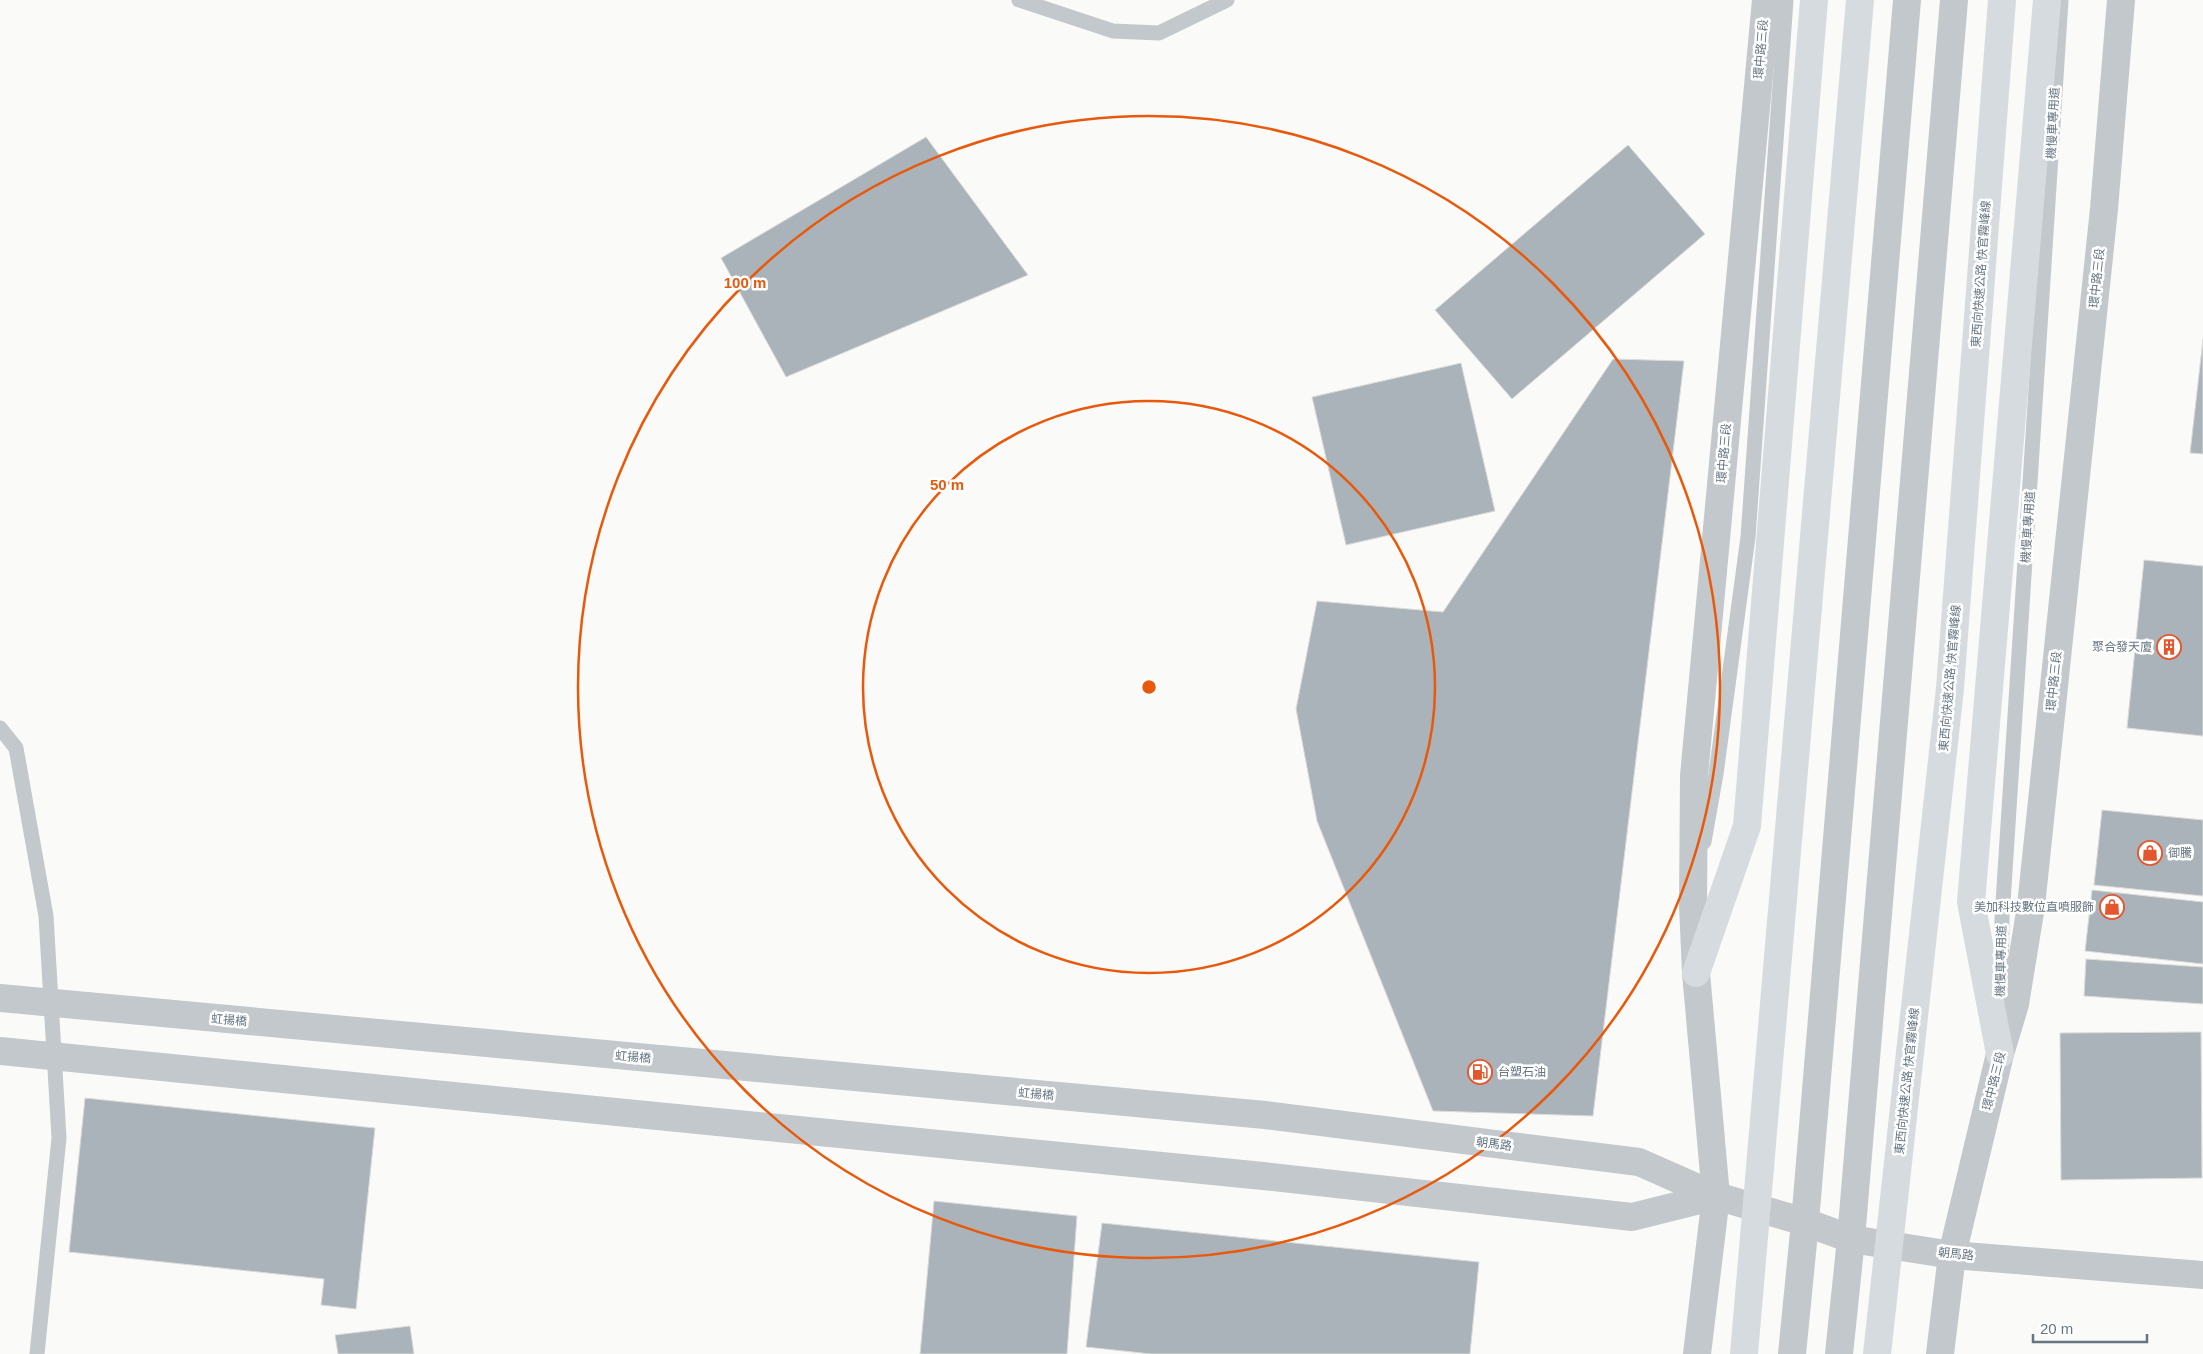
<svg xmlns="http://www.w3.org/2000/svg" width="2203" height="1354" font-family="Arial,'Noto Sans TC',sans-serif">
	<rect width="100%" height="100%" fill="#fafaf8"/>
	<g fill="#aab3b9" stroke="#dcdcda">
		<polygon points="926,137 1028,275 786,377 721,258"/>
		<polygon points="1628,145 1705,234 1512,399 1435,310"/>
		<polygon points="2203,339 2203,454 2190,453"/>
		<polygon points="1613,359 1684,361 1593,1116 1433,1111 1317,821 1296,709 1317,601 1443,612"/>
		<polygon points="1461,363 1495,511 1346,545 1312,397"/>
		<polygon points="2144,560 2203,566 2203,736 2127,728"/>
		<polygon points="2102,810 2203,820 2203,896 2094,885"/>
		<polygon points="2092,890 2203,902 2203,964 2085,951"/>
		<polygon points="2086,959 2203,967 2203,1004 2084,996"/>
		<polygon points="2201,1032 2202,1178 2061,1180 2060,1033"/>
		<polygon points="85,1098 375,1128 356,1309 321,1305 324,1279 69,1252"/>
		<polygon points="934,1201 1077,1216 1067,1354 920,1354"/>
		<polygon points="1102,1223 1479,1262 1470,1354 1151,1354 1086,1347"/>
		<polygon points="410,1326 414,1354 338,1354 335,1335"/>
	</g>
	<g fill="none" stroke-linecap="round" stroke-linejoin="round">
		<g stroke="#c3c8cc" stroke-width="15">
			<polyline points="1019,0 1113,31 1159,33 1227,0"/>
			<polyline points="0,728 16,748 46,916 59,1138 37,1354"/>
			<polyline points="1704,842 1716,774 1748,537 1786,0"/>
			<polyline points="2001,1007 2002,918 2061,0"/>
		</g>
		<g stroke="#c3c8cc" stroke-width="28">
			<polyline points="0,998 1265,1115 1639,1162 1716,1196 1805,1222 1851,1239 1952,1255 2203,1275"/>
			<polyline points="0,1051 1263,1176 1632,1217 1716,1196"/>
			<polyline points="1697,1354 1716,1196 1696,973 1693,905 1694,776 1766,0"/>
			<polyline points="1792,1354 1805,1222 1907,0"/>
			<polyline points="1839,1354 1851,1239 1954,0"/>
			<polyline points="1940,1354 1952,1255 2000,1054 2015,1004 2031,906 2104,209 2121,0"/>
		</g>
		<g stroke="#d6dbdf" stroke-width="28">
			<polyline points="1696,973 1747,826 1814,0"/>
			<polyline points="2000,1054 1971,902 2047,0"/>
			<polyline points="1744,1354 1860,0"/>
			<polyline points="1877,1354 1950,688 2002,0"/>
		</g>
	</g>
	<g fill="none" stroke="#e8590c" stroke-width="2.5">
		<circle cx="1149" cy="687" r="286"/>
		<circle cx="1149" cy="687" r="571"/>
	</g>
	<defs>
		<symbol id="building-ring" viewBox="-11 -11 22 22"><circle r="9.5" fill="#fff" stroke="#e4572e" stroke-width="1.5"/><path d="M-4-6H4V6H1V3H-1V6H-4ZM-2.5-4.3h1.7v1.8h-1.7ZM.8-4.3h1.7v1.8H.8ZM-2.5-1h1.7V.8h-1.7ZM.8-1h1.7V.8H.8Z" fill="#e4572e"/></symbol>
		<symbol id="shop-ring" viewBox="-11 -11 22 22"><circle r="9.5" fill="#fff" stroke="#e4572e" stroke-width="1.5"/><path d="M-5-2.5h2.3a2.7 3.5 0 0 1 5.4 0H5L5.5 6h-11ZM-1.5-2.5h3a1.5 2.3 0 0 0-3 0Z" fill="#e4572e"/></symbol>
		<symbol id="fuel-ring" viewBox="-11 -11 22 22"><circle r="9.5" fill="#fff" stroke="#e4572e" stroke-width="1.5"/><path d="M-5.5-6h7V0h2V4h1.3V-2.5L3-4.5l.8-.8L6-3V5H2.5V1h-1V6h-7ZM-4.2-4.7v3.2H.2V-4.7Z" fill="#e4572e"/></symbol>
	</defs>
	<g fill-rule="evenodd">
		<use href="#building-ring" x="2155" y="633" width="28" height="28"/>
		<use href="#shop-ring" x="2136" y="839" width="28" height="28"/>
		<use href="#shop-ring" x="2098" y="893" width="28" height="28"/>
		<use href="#fuel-ring" x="1466" y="1058" width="28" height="28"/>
	</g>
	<g text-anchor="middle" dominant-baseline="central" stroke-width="5" stroke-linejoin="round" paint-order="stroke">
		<g font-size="12" fill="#657683" stroke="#fff">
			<text transform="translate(1761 49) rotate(-85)">環中路三段</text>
			<text transform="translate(2053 123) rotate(-87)">機慢車專用道</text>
			<text transform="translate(1981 274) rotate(-86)">東西向快速公路 快官霧峰線</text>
			<text transform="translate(2097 278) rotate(-84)">環中路三段</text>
			<text transform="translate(1724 453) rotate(-85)">環中路三段</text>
			<text transform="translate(2028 527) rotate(-86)">機慢車專用道</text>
			<text transform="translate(1950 678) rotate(-85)">東西向快速公路 快官霧峰線</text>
			<text transform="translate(2054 681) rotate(-84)">環中路三段</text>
			<text transform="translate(2001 961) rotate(-89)">機慢車專用道</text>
			<text transform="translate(229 1020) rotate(5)">虹揚橋</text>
			<text transform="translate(633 1057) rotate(5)">虹揚橋</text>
			<text transform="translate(1907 1081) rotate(-84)">東西向快速公路 快官霧峰線</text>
			<text transform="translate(1994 1081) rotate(-76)">環中路三段</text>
			<text transform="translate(1036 1094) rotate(5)">虹揚橋</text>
			<text transform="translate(1494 1144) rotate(7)">朝馬路</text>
			<text transform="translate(1956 1254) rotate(6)">朝馬路</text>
		</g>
		<g font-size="12" fill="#657683" stroke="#fff" text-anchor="end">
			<text x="2152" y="647">聚合發天廈</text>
			<text x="2168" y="853" text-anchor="start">御騰</text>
			<text x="2094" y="907">美加科技數位直噴服飾</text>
			<text x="1498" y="1072" text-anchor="start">台塑石油</text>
		</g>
	</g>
	<circle cx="1149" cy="687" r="8" fill="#e8590c" stroke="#fff" stroke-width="2.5"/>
	<g font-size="15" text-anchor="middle" font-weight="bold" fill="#e8590c" stroke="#fff" stroke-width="5" stroke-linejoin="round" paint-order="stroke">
		<text x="745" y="288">100 m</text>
		<text x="947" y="490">50 m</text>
	</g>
	<path d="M2033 1334v8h114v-8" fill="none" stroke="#657683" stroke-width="2.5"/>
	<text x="2040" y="1334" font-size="15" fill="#657683" stroke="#ffffff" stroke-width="4" paint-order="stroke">20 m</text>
</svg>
